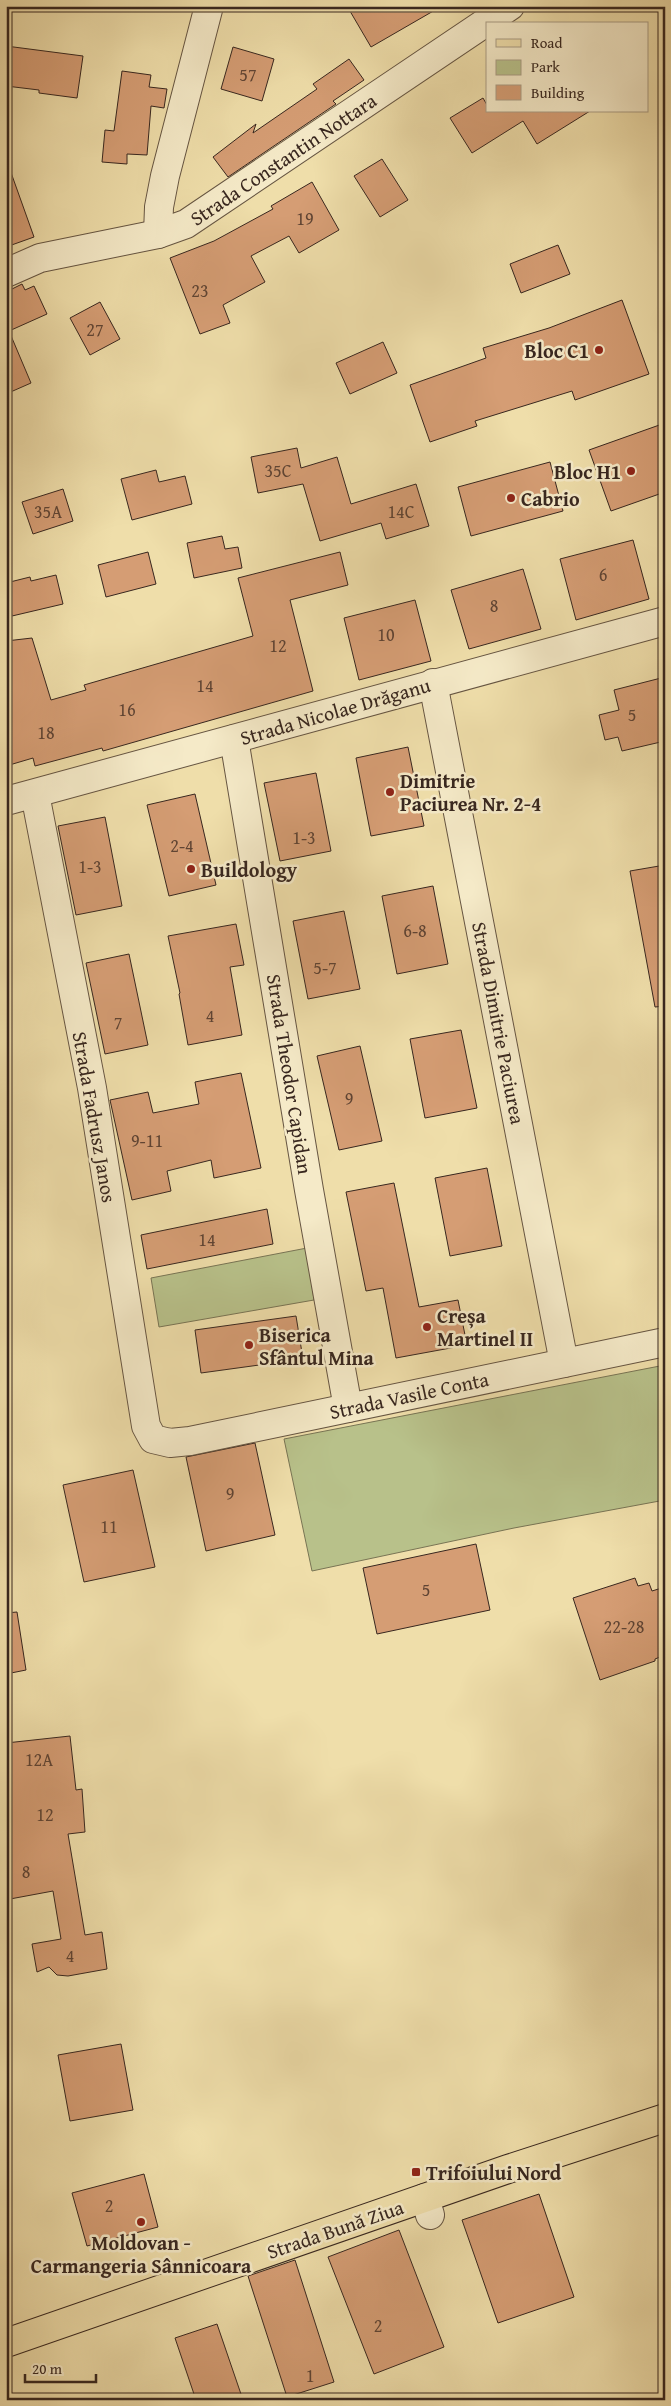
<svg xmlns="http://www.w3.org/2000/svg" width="671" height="2406" font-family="'Gentium Book Plus',serif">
	<rect width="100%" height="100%" fill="#efdeaa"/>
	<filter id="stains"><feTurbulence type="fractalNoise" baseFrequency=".004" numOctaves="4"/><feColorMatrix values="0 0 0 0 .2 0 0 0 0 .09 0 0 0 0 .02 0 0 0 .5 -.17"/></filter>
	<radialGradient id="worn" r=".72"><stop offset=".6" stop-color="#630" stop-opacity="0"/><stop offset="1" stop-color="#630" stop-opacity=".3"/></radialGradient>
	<g fill="#b8c18a" stroke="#787454">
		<polygon points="307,1248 314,1300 159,1327 151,1278"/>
		<polygon points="665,1365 665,1500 514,1528 312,1571 284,1439"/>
	</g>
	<g fill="#d59d74" stroke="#38271f">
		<polygon points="347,6 442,6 371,47"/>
		<polygon points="6,46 83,56 77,98 39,93 39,90 6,86"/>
		<polygon points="233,47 274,59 262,101 221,89"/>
		<polygon points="349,59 364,80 333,101 336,104 228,177 213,157 256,124 253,133 317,89 313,84"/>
		<polygon points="122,71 151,75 149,87 167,89 164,108 151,106 147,155 127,154 127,164 102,162 105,130 114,131"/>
		<polygon points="483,98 487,105 487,111 590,111 537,144 523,121 472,153 450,118"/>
		<polygon points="382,159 408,200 380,217 354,176"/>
		<polygon points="9,167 34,237 6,247 6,168"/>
		<polygon points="312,182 339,230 299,253 289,236 251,256 265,282 223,305 230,323 200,334 170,258 214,241 273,209 271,206"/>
		<polygon points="558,245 570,274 521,293 510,264"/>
		<polygon points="22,284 25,290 34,286 47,314 9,331 31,383 6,394 6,292"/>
		<polygon points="622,300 649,374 575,400 572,391 475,421 477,426 430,442 410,385 486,358 483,348 549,328"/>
		<polygon points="100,302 120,339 90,355 70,318"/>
		<polygon points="383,342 397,373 350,394 336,363"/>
		<polygon points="665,423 665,492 611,511 589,450"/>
		<polygon points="297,448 301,468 337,457 351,504 416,484 429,526 386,539 381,523 320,541 303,484 258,493 251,457"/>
		<polygon points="550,462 563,511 471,536 458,487"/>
		<polygon points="156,470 159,482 185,476 192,504 132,520 121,479"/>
		<polygon points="63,489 73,521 33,534 22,502"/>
		<polygon points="222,536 225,549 238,547 242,568 194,578 187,543"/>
		<polygon points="633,540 649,599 576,620 560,559"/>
		<polygon points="148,552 156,584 106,597 98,565"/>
		<polygon points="340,552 348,585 290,600 313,691 103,751 102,748 35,766 33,758 6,766 6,641 32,638 51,700 86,690 84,685 253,636 238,578"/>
		<polygon points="523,569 541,629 469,649 451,590"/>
		<polygon points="56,575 63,604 12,616 6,583 30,577 31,581"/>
		<polygon points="415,600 431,661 359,680 344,618"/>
		<polygon points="665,677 665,712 660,713 665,741 622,751 618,737 605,740 599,715 619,710 614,690"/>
		<polygon points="408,747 424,826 371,836 356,758"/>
		<polygon points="316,773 331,851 280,861 264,783"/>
		<polygon points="195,794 216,885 169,896 147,805"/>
		<polygon points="105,817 122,906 76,915 58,826"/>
		<polygon points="665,865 665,1006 655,1007 630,871"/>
		<polygon points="433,886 448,964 397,974 382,896"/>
		<polygon points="344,911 360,989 308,999 293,921"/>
		<polygon points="236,924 244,965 230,967 242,1035 188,1045 179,994 180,993 168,936"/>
		<polygon points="129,954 148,1045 105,1054 86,963"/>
		<polygon points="461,1030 477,1108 425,1118 410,1039"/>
		<polygon points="360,1046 382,1141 339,1150 317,1056"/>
		<polygon points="241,1073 261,1168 214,1178 211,1160 167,1171 171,1191 132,1200 110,1100 148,1092 153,1113 199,1104 195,1082"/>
		<polygon points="487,1168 502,1246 450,1256 435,1178"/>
		<polygon points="394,1183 419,1307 458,1300 467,1345 396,1358 383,1288 366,1291 346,1192"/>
		<polygon points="267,1209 273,1244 147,1269 141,1235"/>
		<polygon points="296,1316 303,1359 201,1373 195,1330"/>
		<polygon points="255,1443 275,1535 206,1551 186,1457"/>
		<polygon points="133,1470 155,1567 84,1582 63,1485"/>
		<polygon points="476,1544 490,1610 377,1634 363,1568"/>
		<polygon points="635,1578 638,1586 649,1583 652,1591 665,1587 665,1655 655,1659 655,1661 600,1680 573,1598"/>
		<polygon points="17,1612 26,1670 6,1674 6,1613"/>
		<polygon points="70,1736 76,1790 82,1789 85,1832 68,1834 85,1935 102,1932 107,1969 68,1976 57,1975 49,1967 37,1972 32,1944 61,1939 53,1891 10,1899 6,1879 6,1863 8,1863 6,1743"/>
		<polygon points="121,2044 133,2110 70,2121 58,2055"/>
		<polygon points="144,2174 158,2227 87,2246 72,2193"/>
		<polygon points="539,2194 574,2297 498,2323 462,2220"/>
		<polygon points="399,2230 444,2347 374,2374 328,2257"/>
		<polygon points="295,2260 334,2382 287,2397 248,2276"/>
		<polygon points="217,2324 243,2400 196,2400 175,2338"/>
	</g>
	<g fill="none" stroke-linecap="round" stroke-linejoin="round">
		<defs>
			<g id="minor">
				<polyline points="158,234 159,207 165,176 209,6"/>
				<polyline points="6,273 40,258 158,234 186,224 510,6"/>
				<polyline points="433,683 564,1363"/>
				<polyline points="234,739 309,1190 348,1408"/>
				<polyline points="35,794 92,1088 146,1426 153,1439 170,1443 190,1441 665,1342"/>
				<polyline points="6,801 665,621"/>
				<polyline points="425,2198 430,2215"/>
			</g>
			<polyline id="major" points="6,2343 508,2169 665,2118"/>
		</defs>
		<use href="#minor" stroke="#665542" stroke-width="30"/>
		<use href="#major" stroke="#38271f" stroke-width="30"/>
		<use href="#minor" stroke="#f5eac8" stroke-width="28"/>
		<use href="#major" stroke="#efdeaa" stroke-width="28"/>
	</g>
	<g fill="#8f2418" stroke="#f5eac8" stroke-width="2">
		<circle cx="599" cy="350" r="5"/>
		<circle cx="631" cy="471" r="5"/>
		<circle cx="511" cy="498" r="5"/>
		<circle cx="390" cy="792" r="5"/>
		<circle cx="191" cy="869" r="5"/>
		<circle cx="427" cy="1327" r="5"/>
		<circle cx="249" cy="1345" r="5"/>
		<rect x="411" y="2167" width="10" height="10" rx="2.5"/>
		<circle cx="141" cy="2222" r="5"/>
	</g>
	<g text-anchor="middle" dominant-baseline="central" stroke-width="5" stroke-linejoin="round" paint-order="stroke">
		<g font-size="18" fill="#5f4434">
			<text x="248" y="74">57</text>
			<text x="305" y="218">19</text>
			<text x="200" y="290">23</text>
			<text x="95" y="329">27</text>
			<text x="278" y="470">35C</text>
			<text x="48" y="511">35A</text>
			<text x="401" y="511">14C</text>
			<text x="603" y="574">6</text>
			<text x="494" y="605">8</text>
			<text x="386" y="634">10</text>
			<text x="278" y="645">12</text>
			<text x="205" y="685">14</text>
			<text x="127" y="709">16</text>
			<text x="632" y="714">5</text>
			<text x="46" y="732">18</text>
			<text x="304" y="837">1-3</text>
			<text x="182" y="845">2-4</text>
			<text x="90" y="866">1-3</text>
			<text x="415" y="930">6-8</text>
			<text x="325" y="967">5-7</text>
			<text x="210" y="1015">4</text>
			<text x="118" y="1022">7</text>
			<text x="349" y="1098">9</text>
			<text x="147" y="1140">9-11</text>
			<text x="207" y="1239">14</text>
			<text x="230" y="1493">9</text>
			<text x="109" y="1526">11</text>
			<text x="426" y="1589">5</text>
			<text x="624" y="1626">22-28</text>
			<text x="39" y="1759">12A</text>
			<text x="45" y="1814">12</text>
			<text x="26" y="1871">8</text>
			<text x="70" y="1955">4</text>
			<text x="109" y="2205">2</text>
			<text x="378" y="2325">2</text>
			<text x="310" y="2375">1</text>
		</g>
		<g font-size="20" fill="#38271f" stroke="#f5eac8">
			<text transform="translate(283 159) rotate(-34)">Strada Constantin Nottara</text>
			<text transform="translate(335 711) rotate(-16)">Strada Nicolae Drăganu</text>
			<text transform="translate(499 1023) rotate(79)">Strada Dimitrie Paciurea</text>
			<text transform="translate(290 1074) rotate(81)">Strada Theodor Capidan</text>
			<text transform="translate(95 1117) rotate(80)">Strada Fadrusz Janos</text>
			<text transform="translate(409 1395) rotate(-12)">Strada Vasile Conta</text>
			<text transform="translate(335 2229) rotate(-19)">Strada Bună Ziua</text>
		</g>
		<g font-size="20" font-weight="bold" fill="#38271f" stroke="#f5eac8" text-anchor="start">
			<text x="589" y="350" text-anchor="end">Bloc C1</text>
			<text x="621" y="471" text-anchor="end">Bloc H1</text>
			<text x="521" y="498">Cabrio</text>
			<text x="400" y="780">Dimitrie<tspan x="400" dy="23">Paciurea Nr. 2-4</tspan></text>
			<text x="201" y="869">Buildology</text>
			<text x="437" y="1315">Creșa<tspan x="437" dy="23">Martinel II</tspan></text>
			<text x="259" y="1334">Biserica<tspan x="259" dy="23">Sfântul Mina</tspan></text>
			<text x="426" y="2172">Trifoiului Nord</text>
			<text x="141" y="2242" text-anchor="middle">Moldovan -<tspan x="141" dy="23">Carmangeria Sânnicoara</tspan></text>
		</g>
	</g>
	<rect width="671" height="2406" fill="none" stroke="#efdeaa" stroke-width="25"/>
	<rect x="8" y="8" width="656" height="2391" fill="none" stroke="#38271f" stroke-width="2.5"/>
	<rect x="12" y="12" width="646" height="2381" fill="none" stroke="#38271f"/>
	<rect x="486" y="22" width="162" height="90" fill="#f5eac8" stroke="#a99c84"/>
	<rect x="496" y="39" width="25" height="8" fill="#efdeaa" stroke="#a99c84"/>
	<text x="531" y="48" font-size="15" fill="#38271f">Road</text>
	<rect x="496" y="60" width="25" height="15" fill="#b8c18a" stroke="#a99c84"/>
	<text x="531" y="72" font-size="15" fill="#38271f">Park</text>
	<rect x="496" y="85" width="25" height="15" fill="#d59d74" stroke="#a99c84"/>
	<text x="531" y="98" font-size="15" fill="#38271f">Building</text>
	<path d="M25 2374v8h71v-8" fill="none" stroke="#38271f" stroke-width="2.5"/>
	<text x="32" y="2374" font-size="15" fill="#38271f" stroke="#f5eac8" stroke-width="4" paint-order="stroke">20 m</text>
	<rect width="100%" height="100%" filter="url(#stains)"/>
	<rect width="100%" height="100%" fill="url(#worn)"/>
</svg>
